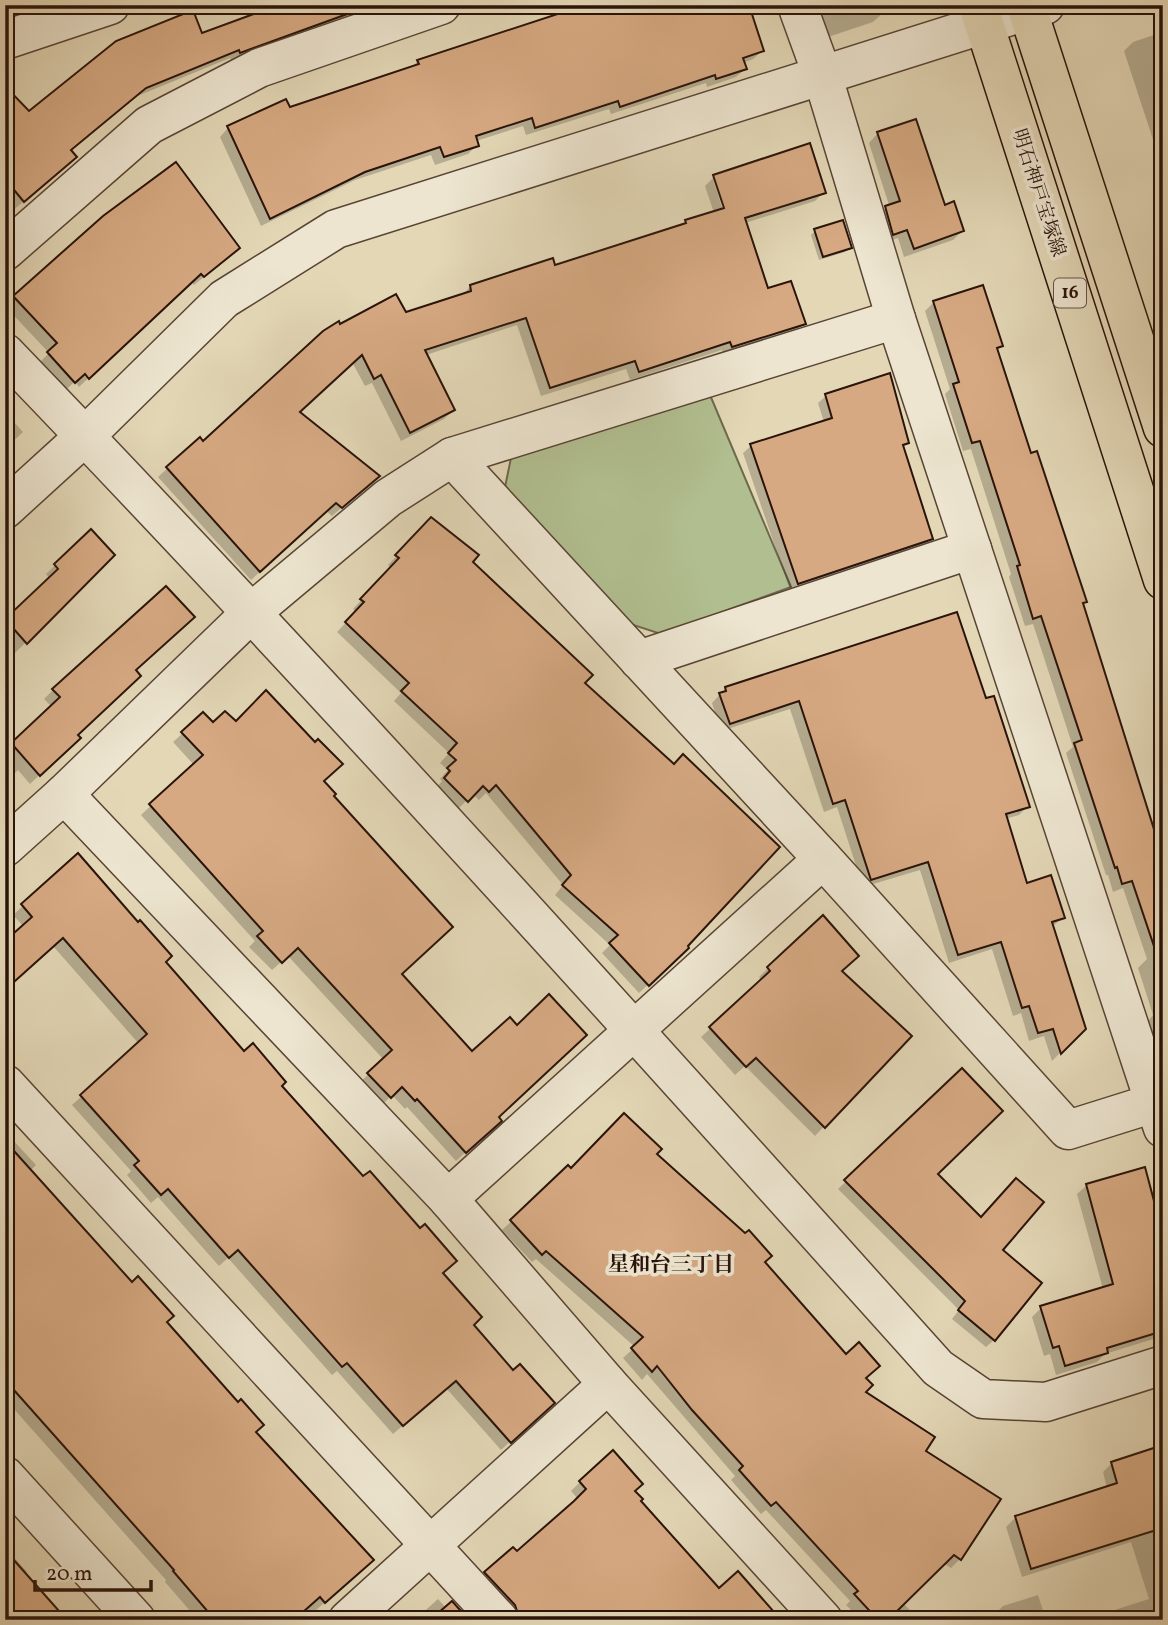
<svg xmlns="http://www.w3.org/2000/svg" width="1168" height="1625" font-family="Vollkorn,'Noto Serif JP',serif">
	<rect width="100%" height="100%" fill="#e3d7b6"/>
	<filter id="stains"><feTurbulence type="fractalNoise" baseFrequency=".00286" numOctaves="4"/><feColorMatrix values="0 0 0 0 .2 0 0 0 0 .09 0 0 0 0 .02 0 0 0 .5 -.17"/></filter>
	<radialGradient id="worn" r=".72"><stop offset=".6" stop-color="#630" stop-opacity="0"/><stop offset="1" stop-color="#630" stop-opacity=".3"/></radialGradient>
	<polygon fill="#b1bf90" stroke="#6e694d" stroke-width="2" points="710,395 791,587 661,634 624,622 505,487 511,458"/>
	<g fill="#0003" fill-rule="evenodd">
		<polygon points="283,5 384,5 231,61 230,58 135,97 69,151 66,166 5,217 5,89 29,113 201,35"/>
		<polygon points="815,5 880,5 883,13 873,22 825,38"/>
		<polygon points="1163,32 1163,170 1124,51 1133,42"/>
		<polygon points="762,51 753,59 743,63 745,69 736,77 707,87 706,83 611,114 609,109 526,135 523,126 476,141 477,145 468,154 435,165 431,155 355,180 261,226 220,137 228,128 410,69 418,61"/>
		<polygon points="878,133 962,231 953,240 904,257 898,238 884,243 876,217 889,205 869,143"/>
		<path d="M714,177L824,192L815,201L745,223L767,290L804,323L795,332L723,355L722,350L630,380L626,369L541,396L517,325L426,355L453,410L444,419L401,441L372,383L365,386L352,362L298,413L369,484L332,516L326,511L251,580L158,477L199,439L203,443L339,326L405,315L461,296L470,287L554,267L682,227L686,222L714,213L705,186ZM713,179H716L728,216L725,217Z"/>
		<polygon points="815,231 850,248 845,252 819,260 811,235"/>
		<polygon points="228,257 194,285 191,281 79,387 75,381 65,391 39,363 49,353 5,306 14,297"/>
		<polygon points="934,302 1001,345 996,351 1030,455 1085,601 1081,605 1163,861 1163,1077 1148,1021 1153,1015 1138,968 1147,959 1123,888 1113,892 1108,875 1106,875 1066,753 1073,747 1033,624 1025,626 1009,577 1011,574 971,449 963,451 945,394 950,389 925,311"/>
		<polygon points="826,396 907,442 902,448 931,539 923,546 790,590 743,453 751,446 824,422 818,403"/>
		<polygon points="5,412 23,432 5,449"/>
		<polygon points="432,519 583,683 687,948 639,993 602,953 610,945 555,895 563,885 486,793 479,800 473,794 458,809 436,788 442,781 440,779 448,770 440,763 449,753 394,701 401,693 337,632 356,612 353,609 391,568 388,565"/>
		<polygon points="91,531 113,555 9,659 7,657 5,658 5,621 50,579 46,574"/>
		<polygon points="134,670 76,735 78,738 30,784 18,770 5,783 5,734 14,743 52,707 44,699 53,690"/>
		<polygon points="726,688 984,700 1028,806 1019,815 1005,819 1026,885 1063,917 1052,927 1084,1029 1052,1061 1044,1036 1029,1041 1021,1013 1013,1016 992,949 949,963 920,870 863,887 837,807 824,812 790,709 721,731 712,703"/>
		<polygon points="213,725 322,782 331,796 400,974 496,1118 490,1130 456,1161 407,1107 405,1109 392,1095 381,1106 359,1083 384,1060 288,956 272,970 249,947 255,941 141,815 194,765 173,742 183,733"/>
		<polygon points="78,856 164,963 244,1054 279,1086 441,1274 472,1325 543,1412 501,1450 446,1388 393,1434 337,1371 332,1375 228,1258 219,1266 158,1197 151,1203 127,1175 131,1171 72,1105 139,1044 53,946 24,927 13,915"/>
		<polygon points="768,968 840,971 910,1036 815,1136 745,1066 735,1075 701,1037 762,981 759,977"/>
		<polygon points="962,1070 935,1174 1000,1250 994,1340 986,1347 952,1319 959,1310 838,1189"/>
		<polygon points="5,1140 9,1144 13,1140 36,1165 30,1171 165,1322 362,1569 305,1620 198,1620 165,1582 166,1580 5,1399"/>
		<polygon points="655,1154 763,1263 864,1378 864,1392 924,1452 960,1559 951,1568 943,1563 903,1603 920,1620 861,1620 846,1605 850,1601 766,1510 761,1514 731,1480 735,1476 647,1374 642,1380 623,1358 635,1347 536,1259 532,1262 502,1230 568,1168 571,1171"/>
		<polygon points="1087,1185 1163,1242 1163,1336 1105,1354 1097,1362 1056,1375 1050,1354 1044,1356 1032,1317 1041,1308 1103,1289 1077,1194"/>
		<polygon points="1163,1454 1163,1620 1083,1620 1149,1599 1131,1542 1022,1577 1006,1527 1015,1518 1107,1488 1103,1472 1112,1463"/>
		<polygon points="580,1482 633,1491 639,1501 719,1590 769,1620 509,1620 477,1582 486,1573 516,1554 578,1499 571,1491"/>
		<polygon points="5,1547 27,1572 5,1620"/>
		<polygon points="1038,1595 1046,1620 995,1620 994,1615 1003,1606"/>
		<polygon points="438,1599 457,1620 415,1620 418,1617"/>
	</g>
	<g fill="#d6a982" stroke="#2a130a" stroke-width="2">
		<polygon points="278,5 360,5 361,9 240,53 239,50 146,88 71,150 77,157 24,202 5,179 5,86 29,111 116,41 193,10 202,33"/>
		<polygon points="585,5 749,5 764,51 743,58 747,69 716,79 715,75 620,107 618,101 535,128 532,118 476,136 479,146 444,157 440,147 365,172 270,219 227,126 286,99 290,107 419,64 417,60"/>
		<polygon points="916,119 945,205 954,201 964,231 914,249 907,230 893,235 885,206 900,201 877,132"/>
		<polygon points="810,143 826,193 745,218 768,288 791,281 806,324 732,347 730,342 639,372 635,361 550,388 526,318 425,350 455,410 410,433 381,375 374,379 362,355 300,412 380,476 342,508 336,503 260,572 166,467 200,437 203,441 323,331 339,321 340,324 396,294 406,312 471,291 470,285 553,258 555,265 686,223 685,220 724,208 713,175"/>
		<polygon points="176,162 240,248 204,277 201,274 89,379 85,374 75,383 47,352 57,343 13,296 103,216"/>
		<polygon points="843,220 852,248 823,257 814,229"/>
		<polygon points="983,285 1003,346 997,348 1031,453 1037,451 1087,602 1083,603 1163,858 1163,954 1157,955 1132,881 1122,884 1117,867 1115,868 1074,743 1082,740 1041,616 1033,619 1017,566 1020,565 980,441 972,443 953,384 959,382 933,301"/>
		<polygon points="890,373 909,443 903,445 933,539 798,584 750,444 832,418 825,394"/>
		<polygon points="431,517 479,555 473,562 593,675 585,683 674,764 683,754 780,847 688,946 689,948 649,986 609,943 618,935 562,885 571,875 496,785 489,792 483,786 468,802 444,778 450,771 447,768 456,760 448,753 457,743 401,691 409,683 345,622 364,602 360,599 399,558 395,555"/>
		<polygon points="91,529 115,555 27,644 5,619 58,569 54,564"/>
		<polygon points="166,586 195,617 136,670 141,676 78,735 81,738 40,776 11,743 60,697 52,689"/>
		<polygon points="957,612 986,698 994,696 1030,807 1006,814 1027,883 1051,875 1065,918 1052,922 1086,1029 1061,1054 1053,1029 1038,1033 1029,1006 1022,1008 1001,942 958,955 928,862 871,880 845,800 833,804 799,701 730,724 719,693 726,691 725,687"/>
		<polygon points="266,690 315,742 318,739 343,764 324,781 336,794 334,796 453,927 402,974 472,1051 510,1017 517,1025 549,994 587,1035 499,1117 502,1121 466,1153 417,1099 415,1101 402,1087 391,1098 367,1073 392,1050 298,948 282,963 257,936 263,931 149,804 203,755 181,732 203,712 213,722 225,711 236,721"/>
		<polygon points="78,853 138,922 140,920 172,956 166,962 244,1051 253,1043 286,1082 282,1086 363,1176 370,1171 420,1228 425,1224 457,1261 443,1273 482,1317 474,1325 513,1370 520,1364 555,1403 511,1443 456,1381 403,1426 347,1363 342,1367 238,1250 229,1258 168,1189 161,1195 134,1165 139,1161 80,1095 147,1034 63,938 5,990 5,941 32,917 21,904"/>
		<polygon points="823,915 859,956 842,971 912,1036 825,1128 756,1058 746,1067 709,1027 770,971 767,967"/>
		<polygon points="962,1068 1003,1111 938,1174 981,1217 1016,1178 1044,1202 1003,1250 1042,1283 995,1341 958,1310 965,1301 844,1180"/>
		<polygon points="624,1113 662,1149 657,1154 745,1233 749,1230 772,1256 765,1262 846,1354 859,1342 880,1366 866,1378 873,1385 866,1392 935,1437 926,1451 1001,1499 961,1560 954,1555 888,1620 878,1620 854,1594 858,1591 776,1502 771,1506 739,1470 743,1466 692,1410 657,1366 652,1372 631,1348 643,1337 546,1251 542,1255 510,1220 568,1165 571,1168"/>
		<polygon points="5,1141 132,1282 138,1276 174,1316 167,1322 238,1402 241,1399 264,1425 256,1432 374,1560 325,1603 320,1597 294,1620 215,1620 173,1571 174,1570 5,1380"/>
		<polygon points="1145,1167 1163,1235 1163,1331 1107,1348 1108,1353 1065,1366 1059,1346 1053,1348 1040,1306 1113,1284 1086,1184"/>
		<polygon points="1163,1445 1163,1528 1031,1569 1015,1516 1117,1483 1111,1462"/>
		<polygon points="613,1450 643,1484 635,1491 643,1499 641,1501 719,1588 738,1571 781,1620 520,1620 515,1605 484,1572 513,1547 517,1551 574,1501 586,1489 579,1481"/>
		<polygon points="5,1550 67,1620 5,1620"/>
		<polygon points="452,1601 469,1620 430,1620"/>
	</g>
	<g fill="none" stroke-linecap="round" stroke-linejoin="round">
		<defs>
			<g id="minor">
				<polyline points="797,5 822,74 896,319 1163,1128"/>
				<polyline points="5,40 110,5"/>
				<polyline points="5,251 149,125 259,68 441,5"/>
				<path d="M5,353C324,684 631,1026 938,1368L983,1399L1046,1402L1163,1365"/>
				<polyline points="452,457 823,859 1068,1130 1154,1103"/>
				<polyline points="5,509 85,436 224,299 336,229 1045,5"/>
				<polyline points="639,660 972,549"/>
				<polyline points="64,794 448,1199 608,1384 823,1620"/>
				<polyline points="5,847 64,794 252,612 388,498 452,457 896,319"/>
				<polyline points="5,1084 499,1620"/>
				<polyline points="448,1199 823,859"/>
				<polyline points="5,1476 136,1620"/>
				<polyline points="348,1620 608,1384"/>
			</g>
			<g id="major">
				<polyline points="978,5 1163,580"/>
				<polyline points="1026,5 1163,428"/>
			</g>
		</defs>
		<use href="#minor" stroke="#584435" stroke-width="41"/>
		<use href="#major" stroke="#2a130a" stroke-width="41"/>
		<use href="#minor" stroke="#ede5d0" stroke-width="38"/>
		<use href="#major" stroke="#e3d7b6" stroke-width="38"/>
	</g>
	<g text-anchor="middle" dominant-baseline="central" stroke-width="7" stroke-linejoin="round" paint-order="stroke">
		<rect fill="#ede5d0" stroke="#645245" stroke-width="2" x="1054" y="278.5" width="32" height="29" rx="5"/>
		<g font-size="18" font-weight="bold" fill="#2a130a">
			<text x="1070" y="293">16</text>
		</g>
		<g font-size="19" fill="#2a130a" stroke="#ede5d0">
			<text transform="translate(1038 193) rotate(72)">明石神戸宝塚線</text>
		</g>
		<g font-size="21" font-weight="bold" fill="#2a130a" stroke="#ede5d0">
			<text x="671" y="1265">星和台三丁目</text>
		</g>
	</g>
	<rect width="1168" height="1625" fill="none" stroke="#e3d7b6" stroke-width="28"/>
	<rect x="7" y="7" width="1154" height="1611" fill="none" stroke="#2a130a" stroke-width="3.5"/>
	<rect x="14" y="14" width="1140" height="1597" fill="none" stroke="#2a130a" stroke-width="2"/>
	<path d="M35 1580v10h116v-10" fill="none" stroke="#2a130a" stroke-width="3.5"/>
	<text x="46" y="1580" font-size="21" fill="#2a130a" stroke="#ede5d0" stroke-width="5" paint-order="stroke">20 m</text>
	<rect width="100%" height="100%" filter="url(#stains)"/>
	<rect width="100%" height="100%" fill="url(#worn)"/>
</svg>
